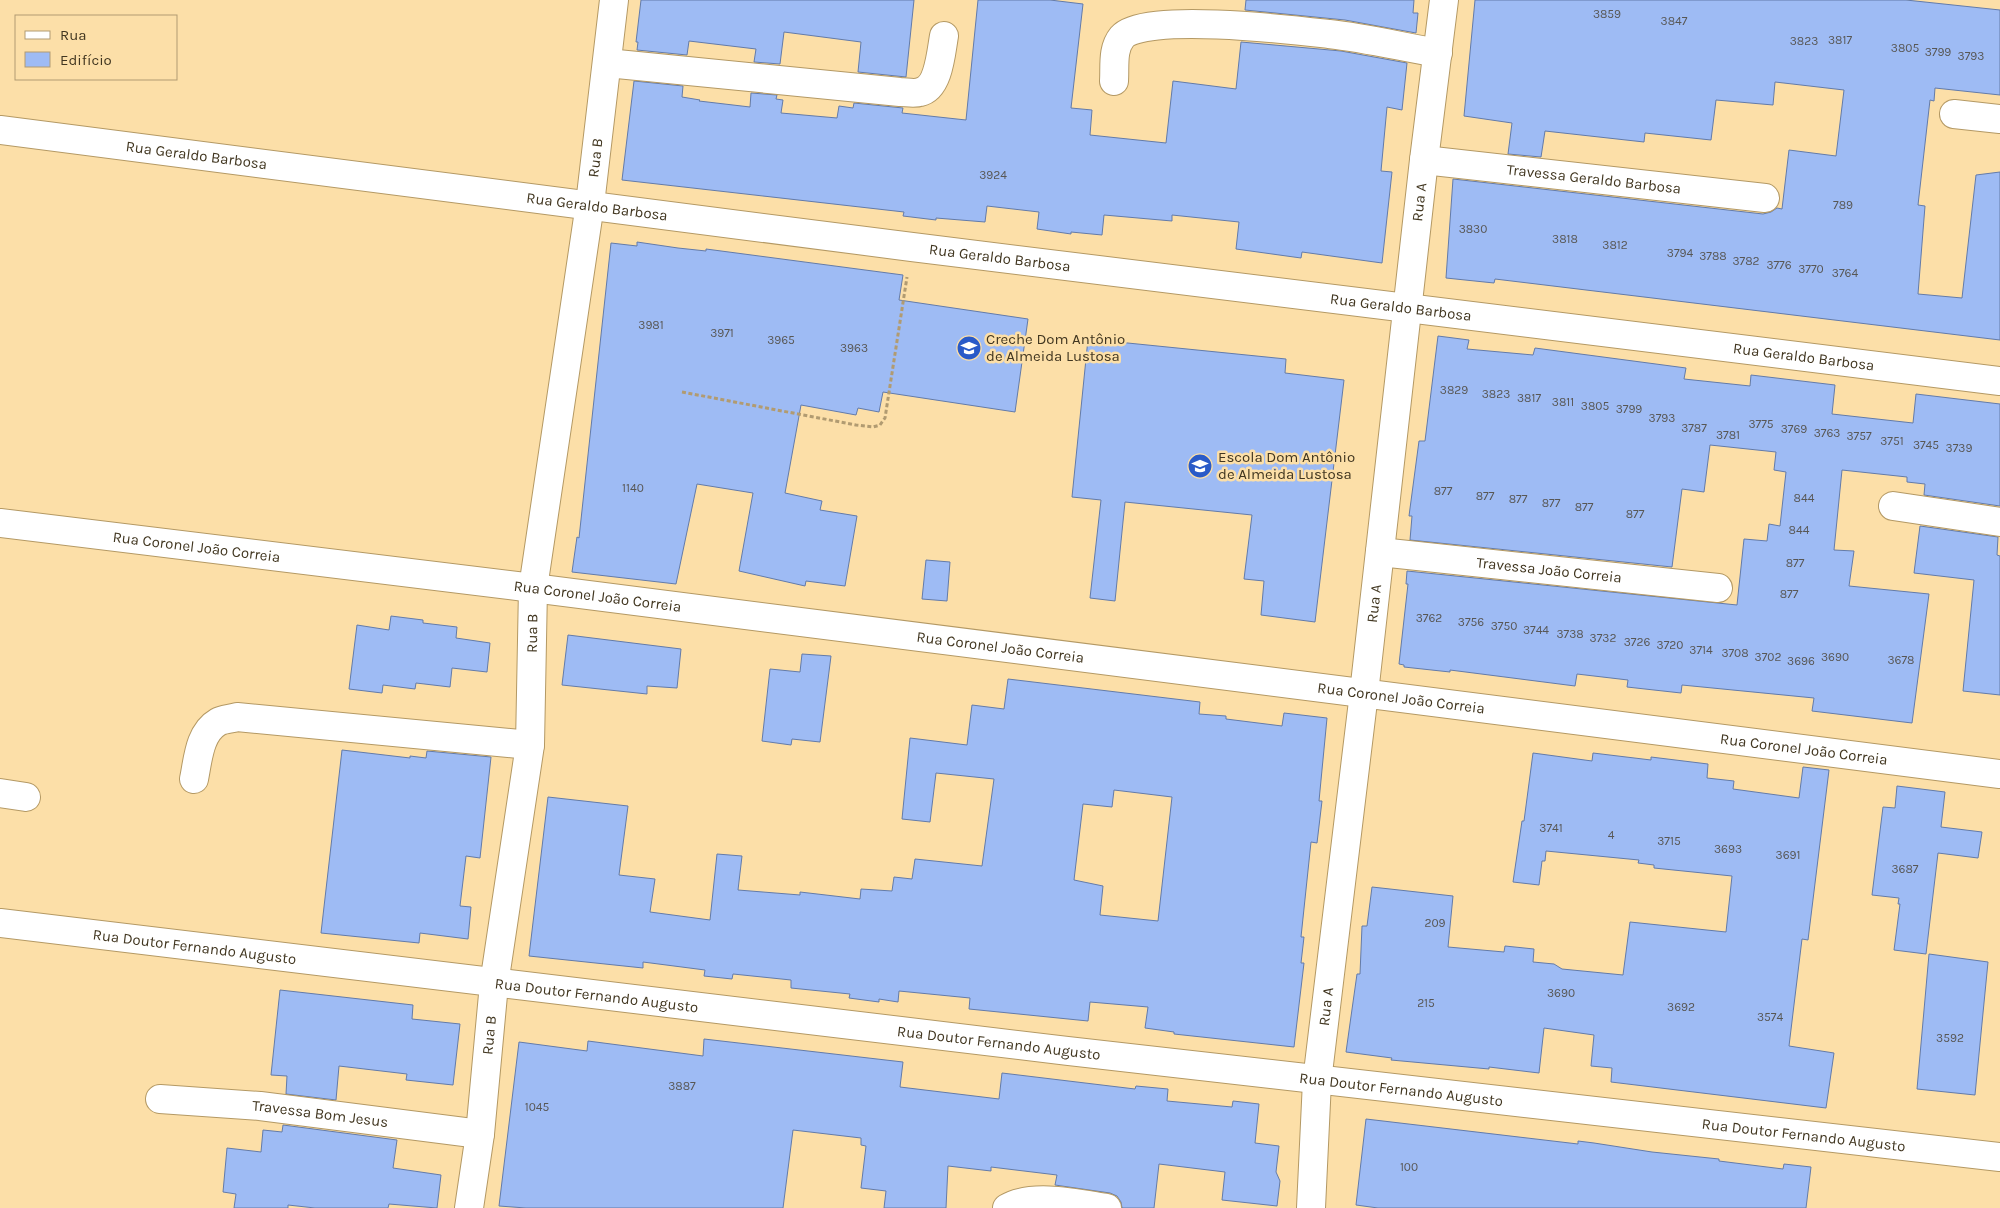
<svg xmlns="http://www.w3.org/2000/svg" width="2000" height="1208" font-family="Karla,sans-serif">
	<rect width="100%" height="100%" fill="#fcdfa8"/>
	<g fill="#9ebbf4" stroke="#637ba9" fill-rule="evenodd">
		<polygon points="641,0 914,0 906,77 858,72 861,42 784,32 780,64 754,62 756,49 689,41 687,55 637,50 638,42 636,42"/>
		<polygon points="978,0 1050,0 1083,4 1071,108 1092,110 1090,135 1166,143 1173,81 1236,89 1241,42 1341,51 1407,63 1402,110 1387,107 1381,171 1392,172 1382,263 1302,252 1301,258 1236,249 1239,222 1172,215 1172,221 1104,215 1102,235 1071,232 1071,234 1037,229 1039,212 987,206 985,222 936,218 936,220 903,216 904,212 622,180 634,81 683,86 682,97 700,100 699,101 750,107 751,93 777,95 776,99 783,100 781,113 837,118 839,106 853,108 854,103 903,108 902,113 966,120"/>
		<polygon points="1246,0 1414,0 1413,13 1418,13 1416,33 1345,20 1245,10"/>
		<polygon points="1475,0 1906,0 2000,10 2000,95 1935,88 1934,101 1930,100 1918,205 1925,206 1918,294 1962,298 1976,175 2000,172 2000,340 1495,279 1494,283 1446,278 1453,179 1763,214 1771,212 1777,208 1782,209 1789,150 1836,156 1844,90 1775,82 1773,105 1716,100 1711,140 1645,133 1644,142 1545,131 1541,157 1508,154 1512,123 1464,116"/>
		<polygon points="637,242 678,248 706,251 706,249 903,275 899,300 1028,319 1015,412 883,392 879,412 858,408 856,415 801,405 785,493 822,501 820,510 857,516 845,586 806,581 805,586 739,571 753,493 697,484 676,584 572,572 577,537 579,538 611,243 637,246"/>
		<polygon points="1438,336 1469,340 1467,349 1533,355 1535,348 1686,368 1684,379 1750,386 1751,375 1835,385 1832,414 1913,423 1916,394 2000,404 2000,506 1924,495 1925,484 1907,482 1907,477 1842,470 1834,550 1854,551 1849,586 1929,594 1912,723 1812,711 1814,698 1682,685 1681,693 1627,687 1628,680 1577,674 1575,686 1450,670 1450,672 1404,667 1404,665 1399,664 1408,584 1406,584 1407,571 1737,605 1744,539 1767,541 1769,524 1780,526 1786,472 1774,470 1776,452 1710,445 1704,492 1682,489 1672,567 1410,540 1412,516 1409,516 1419,441 1425,441"/>
		<polygon points="1088,339 1286,359 1285,373 1344,380 1315,622 1261,615 1264,581 1244,579 1252,515 1125,502 1115,601 1090,598 1101,500 1072,497"/>
		<polygon points="1920,526 1998,537 1997,555 2000,556 2000,695 1963,691 1974,580 1914,573"/>
		<polygon points="926,560 950,562 947,601 922,599"/>
		<polygon points="391,616 423,620 423,623 457,627 456,638 490,643 487,672 452,668 450,687 416,683 415,689 383,685 382,693 349,689 357,625 389,630"/>
		<polygon points="568,635 681,649 677,688 647,686 647,694 562,685"/>
		<polygon points="802,654 831,656 820,742 792,739 791,745 762,741 770,669 800,672"/>
		<path d="M1008,679L1200,702L1199,714L1226,716V719L1282,726L1284,713L1327,718L1319,801H1322L1317,843L1311,842L1301,937H1304L1301,963H1304L1294,1047L1174,1034V1032L1145,1028L1148,1007L1090,1002L1088,1021L969,1009L970,998L899,991L898,1002L879,999V1002L849,998L850,994L791,988V980L733,974L732,979L704,976L705,970L643,962V968L529,956L548,797L628,806L619,875L655,879L650,912L710,920L717,854L742,856L738,890L800,895V892L860,899L861,889L892,891L894,877L912,879L915,859L982,866L994,779L936,773L930,822L902,819L910,738L967,745L972,705L1004,709ZM1114,790L1172,797L1158,921L1100,915L1103,886L1074,880L1083,804L1112,807Z"/>
		<polygon points="342,750 410,758 410,756 426,758 427,751 491,757 480,858 466,856 460,906 471,907 468,939 420,933 419,943 321,933"/>
		<polygon points="1533,753 1592,761 1593,753 1651,760 1651,757 1708,764 1707,778 1734,781 1733,789 1799,798 1803,767 1829,770 1808,940 1802,939 1789,1046 1834,1053 1826,1108 1611,1082 1612,1068 1591,1066 1594,1035 1544,1028 1539,1073 1489,1067 1489,1069 1391,1060 1392,1058 1346,1052 1357,974 1360,974 1362,926 1367,926 1372,887 1453,896 1448,947 1504,952 1505,946 1534,949 1533,962 1554,964 1562,969 1623,975 1630,922 1726,932 1732,876 1654,868 1654,865 1638,863 1639,860 1546,851 1545,861 1542,861 1539,885 1513,882 1522,821 1524,821"/>
		<polygon points="1897,786 1945,792 1941,827 1982,832 1978,858 1938,853 1926,954 1894,950 1900,904 1898,904 1899,898 1872,895 1883,807 1895,808"/>
		<polygon points="1929,954 1988,962 1975,1095 1917,1089"/>
		<polygon points="280,990 413,1005 412,1019 460,1024 453,1085 406,1080 407,1074 339,1066 336,1100 286,1094 287,1076 271,1075"/>
		<polygon points="704,1039 903,1062 900,1087 999,1099 1002,1073 1135,1089 1136,1086 1168,1089 1167,1101 1232,1107 1233,1101 1259,1104 1255,1143 1279,1146 1276,1172 1280,1181 1277,1206 1222,1200 1225,1172 1159,1164 1154,1208 1122,1208 1121,1202 1117,1196 1110,1193 1055,1185 1057,1175 991,1167 991,1171 948,1166 946,1208 884,1208 886,1191 861,1188 866,1146 861,1145 861,1138 793,1130 783,1208 526,1208 499,1206 519,1042 587,1051 588,1041 703,1056"/>
		<polygon points="1366,1119 1578,1144 1578,1141 1594,1143 1652,1152 1719,1159 1719,1161 1783,1169 1784,1164 1811,1167 1806,1208 1378,1208 1356,1205"/>
		<polygon points="283,1125 397,1140 393,1168 441,1175 437,1208 389,1204 388,1208 315,1208 288,1205 288,1208 234,1208 236,1194 223,1192 227,1148 261,1152 263,1130 282,1132"/>
	</g>
	<g fill="none" stroke-linecap="round" stroke-linejoin="round">
		<defs>
			<g id="street">
				<path d="M607,63L900,92C906,92 914,94 920,92C939,88 941,52 944,36"/>
				<path d="M1114,81C1115,66 1112,49 1122,37C1143,12 1294,30 1329,34C1366,38 1402,47 1438,53"/>
				<polyline points="1954,114 2000,119"/>
				<path id="s1" d="M0,130L912,247L2000,381"/>
				<path id="s2" d="M1424,160L1765,198"/>
				<polyline points="1893,506 2000,522"/>
				<path id="s3" d="M0,523L533,588L2000,774"/>
				<path id="s4" d="M1380,552L1718,588"/>
				<path d="M194,779C198,760 199,733 218,722C223,719 231,719 237,717L530,745"/>
				<polyline points="0,793 26,797"/>
				<path id="s5" d="M0,923C666,1005 1333,1083 2000,1157"/>
				<path id="s6" d="M160,1099L260,1106L480,1134"/>
				<path id="s7" d="M469,1208L480,1134L494,984L530,745L533,588L590,204L614,0"/>
				<path d="M1007,1208C1032,1193 1080,1204 1107,1208"/>
				<path id="s8" d="M1311,1208L1317,1081L1364,693L1424,160L1444,0"/>
			</g>
		</defs>
		<use href="#street" stroke="#b49964" stroke-width="30"/>
		<polyline stroke="#b19b71" stroke-width="3" stroke-dasharray="4 2.5" stroke-linecap="butt" points="682,392 856,425 873,427 880,425 885,418 907,277"/>
		<use href="#street" stroke="#fff" stroke-width="28"/>
	</g>
	<defs>
		<symbol id="school-disc" viewBox="-11 -11 22 22"><circle r="9.5" fill="#295ac8" stroke="#fcdfa8"/><path d="M0-5L7-2L0 1L-7-2ZM-4 1L0 2.5L4 1V4Q0 6-4 4Z" fill="#fff"/></symbol>
	</defs>
	<g fill-rule="evenodd">
		<use href="#school-disc" x="955" y="334" width="28" height="28"/>
		<use href="#school-disc" x="1186" y="452" width="28" height="28"/>
	</g>
	<g text-anchor="middle" dominant-baseline="central" stroke-width="5" stroke-linejoin="round" paint-order="stroke">
		<g font-size="12" fill="#585755">
			<text x="1607" y="14">3859</text>
			<text x="1674" y="21">3847</text>
			<text x="1840" y="40">3817</text>
			<text x="1804" y="41">3823</text>
			<text x="1905" y="48">3805</text>
			<text x="1938" y="52">3799</text>
			<text x="1971" y="56">3793</text>
			<text x="993" y="175">3924</text>
			<text x="1843" y="205">789</text>
			<text x="1473" y="229">3830</text>
			<text x="1565" y="239">3818</text>
			<text x="1615" y="245">3812</text>
			<text x="1680" y="253">3794</text>
			<text x="1713" y="256">3788</text>
			<text x="1746" y="261">3782</text>
			<text x="1779" y="265">3776</text>
			<text x="1811" y="269">3770</text>
			<text x="1845" y="273">3764</text>
			<text x="651" y="325">3981</text>
			<text x="722" y="333">3971</text>
			<text x="781" y="340">3965</text>
			<text x="854" y="348">3963</text>
			<text x="1454" y="390">3829</text>
			<text x="1496" y="394">3823</text>
			<text x="1529" y="398">3817</text>
			<text x="1563" y="402">3811</text>
			<text x="1595" y="406">3805</text>
			<text x="1629" y="409">3799</text>
			<text x="1662" y="418">3793</text>
			<text x="1761" y="424">3775</text>
			<text x="1694" y="428">3787</text>
			<text x="1794" y="429">3769</text>
			<text x="1827" y="433">3763</text>
			<text x="1728" y="435">3781</text>
			<text x="1859" y="436">3757</text>
			<text x="1892" y="441">3751</text>
			<text x="1926" y="445">3745</text>
			<text x="1959" y="448">3739</text>
			<text x="633" y="488">1140</text>
			<text x="1443" y="491">877</text>
			<text x="1485" y="496">877</text>
			<text x="1804" y="498">844</text>
			<text x="1518" y="499">877</text>
			<text x="1551" y="503">877</text>
			<text x="1584" y="507">877</text>
			<text x="1635" y="514">877</text>
			<text x="1799" y="530">844</text>
			<text x="1795" y="563">877</text>
			<text x="1789" y="594">877</text>
			<text x="1429" y="618">3762</text>
			<text x="1471" y="622">3756</text>
			<text x="1504" y="626">3750</text>
			<text x="1536" y="630">3744</text>
			<text x="1570" y="634">3738</text>
			<text x="1603" y="638">3732</text>
			<text x="1637" y="642">3726</text>
			<text x="1670" y="645">3720</text>
			<text x="1701" y="650">3714</text>
			<text x="1735" y="653">3708</text>
			<text x="1768" y="657">3702</text>
			<text x="1835" y="657">3690</text>
			<text x="1901" y="660">3678</text>
			<text x="1801" y="661">3696</text>
			<text x="1551" y="828">3741</text>
			<text x="1611" y="835">4</text>
			<text x="1669" y="841">3715</text>
			<text x="1728" y="849">3693</text>
			<text x="1788" y="855">3691</text>
			<text x="1905" y="869">3687</text>
			<text x="1435" y="923">209</text>
			<text x="1561" y="993">3690</text>
			<text x="1426" y="1003">215</text>
			<text x="1681" y="1007">3692</text>
			<text x="1770" y="1017">3574</text>
			<text x="1950" y="1038">3592</text>
			<text x="682" y="1086">3887</text>
			<text x="537" y="1107">1045</text>
			<text x="1409" y="1167">100</text>
		</g>
		<g font-size="15" fill="#413620" stroke="#fcdfa8">
			<text stroke="none"><textPath href="#s1" startOffset="198">Rua Geraldo Barbosa</textPath></text>
			<text stroke="none"><textPath href="#s7" startOffset="1059">Rua B</textPath></text>
			<text stroke="none"><textPath href="#s2" startOffset="171">Travessa Geraldo Barbosa</textPath></text>
			<text stroke="none"><textPath href="#s8" startOffset="1012">Rua A</textPath></text>
			<text stroke="none"><textPath href="#s1" startOffset="602">Rua Geraldo Barbosa</textPath></text>
			<text stroke="none"><textPath href="#s1" startOffset="1008">Rua Geraldo Barbosa</textPath></text>
			<text stroke="none"><textPath href="#s1" startOffset="1412">Rua Geraldo Barbosa</textPath></text>
			<text stroke="none"><textPath href="#s1" startOffset="1818">Rua Geraldo Barbosa</textPath></text>
			<text stroke="none"><textPath href="#s3" startOffset="198">Rua Coronel João Correia</textPath></text>
			<text stroke="none"><textPath href="#s4" startOffset="170">Travessa João Correia</textPath></text>
			<text stroke="none"><textPath href="#s3" startOffset="602">Rua Coronel João Correia</textPath></text>
			<text stroke="none"><textPath href="#s8" startOffset="608">Rua A</textPath></text>
			<text stroke="none"><textPath href="#s7" startOffset="579">Rua B</textPath></text>
			<text stroke="none"><textPath href="#s3" startOffset="1008">Rua Coronel João Correia</textPath></text>
			<text stroke="none"><textPath href="#s3" startOffset="1412">Rua Coronel João Correia</textPath></text>
			<text stroke="none"><textPath href="#s3" startOffset="1818">Rua Coronel João Correia</textPath></text>
			<text stroke="none"><textPath href="#s5" startOffset="196">Rua Doutor Fernando Augusto</textPath></text>
			<text stroke="none"><textPath href="#s5" startOffset="601">Rua Doutor Fernando Augusto</textPath></text>
			<text stroke="none"><textPath href="#s8" startOffset="202">Rua A</textPath></text>
			<text stroke="none"><textPath href="#s7" startOffset="174">Rua B</textPath></text>
			<text stroke="none"><textPath href="#s5" startOffset="1006">Rua Doutor Fernando Augusto</textPath></text>
			<text stroke="none"><textPath href="#s5" startOffset="1411">Rua Doutor Fernando Augusto</textPath></text>
			<text stroke="none"><textPath href="#s6" startOffset="161">Travessa Bom Jesus</textPath></text>
			<text stroke="none"><textPath href="#s5" startOffset="1816">Rua Doutor Fernando Augusto</textPath></text>
		</g>
		<g font-size="15" fill="#413620" stroke="#fcdfa8" text-anchor="start">
			<text x="986" y="339">Creche Dom Antônio<tspan x="986" dy="17">de Almeida Lustosa</tspan></text>
			<text x="1218" y="457">Escola Dom Antônio<tspan x="1218" dy="17">de Almeida Lustosa</tspan></text>
		</g>
	</g>
	<rect x="15" y="15" width="162" height="65" fill="#fcdfa8" stroke="#b19b72"/>
	<rect x="25" y="31" width="25" height="8" fill="#ffffff" stroke="#b19b72"/>
	<text x="60" y="40" font-size="15" fill="#413620">Rua</text>
	<rect x="25" y="52" width="25" height="15" fill="#9ebbf4" stroke="#b19b72"/>
	<text x="60" y="65" font-size="15" fill="#413620">Edifício</text>
</svg>
